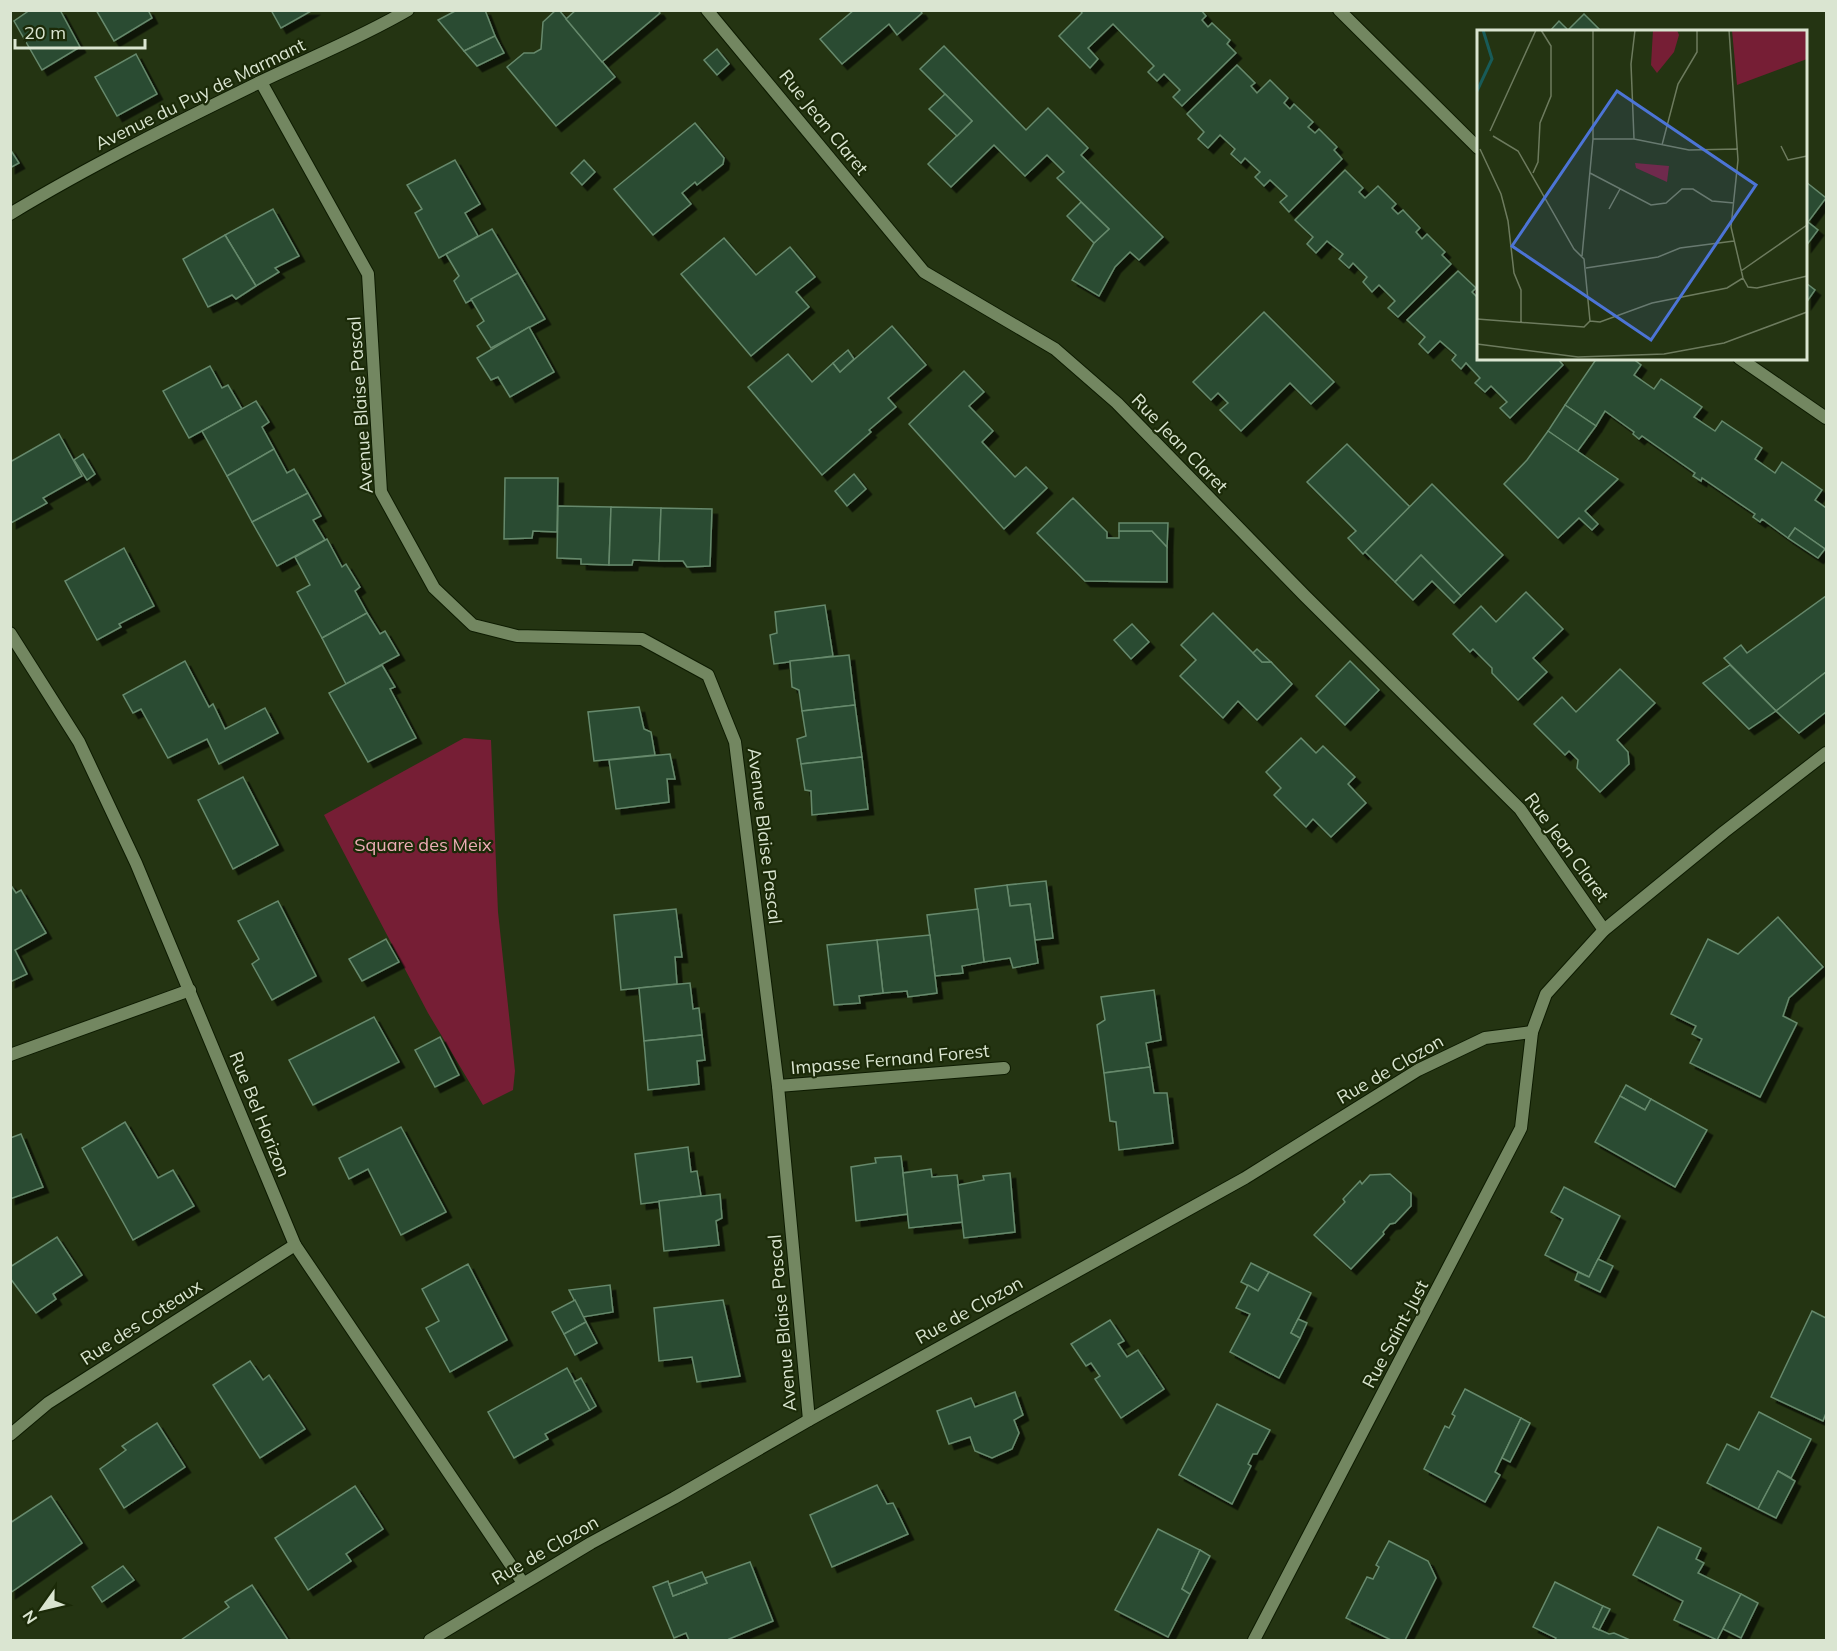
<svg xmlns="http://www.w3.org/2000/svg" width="1837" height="1651" font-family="Mulish,sans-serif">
	<defs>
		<filter id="shadow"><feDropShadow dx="5.5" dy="5.5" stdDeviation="0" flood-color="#0009"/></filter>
	</defs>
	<rect width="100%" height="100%" fill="#243412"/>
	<polygon fill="#761e35" points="464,738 491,740 498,912 515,1071 513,1090 483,1105 428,1013 324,815"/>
	<g fill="#2b4c32" stroke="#66896c" stroke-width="1.5" filter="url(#shadow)">
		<polygon points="30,10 60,10 80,47 42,70 14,21"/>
		<polygon points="96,10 148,10 152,18 114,41"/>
		<polygon points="271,10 313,10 281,28"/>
		<polygon points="457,10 485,10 495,36 464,51 438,20"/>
		<polygon points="556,10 559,10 615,77 556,126 507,67 524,53 534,53 541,49 543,22"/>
		<polygon points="576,10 658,10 660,13 602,62 566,19"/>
		<polygon points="854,10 920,10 922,13 897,35 889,24 842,64 820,39"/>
		<polygon points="1080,10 1201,10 1206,16 1202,20 1208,27 1212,23 1230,40 1227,44 1236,53 1182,106 1173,97 1180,90 1164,74 1157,81 1148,72 1154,66 1113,24 1088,48 1098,59 1090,68 1059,36 1082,13"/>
		<polygon points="1584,14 1602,32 1549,32 1559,21 1568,30"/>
		<polygon points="495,36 504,53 477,66 464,51"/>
		<polygon points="944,46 1026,130 1048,108 1088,148 1081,155 1163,237 1139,260 1130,252 1115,267 1099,296 1072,280 1094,243 1109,229 1057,178 1064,172 1047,155 1025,176 994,145 951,187 928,164 972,121 920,69"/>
		<polygon points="717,49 729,64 717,75 704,60"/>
		<polygon points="136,54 157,94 117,116 95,77"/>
		<polygon points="1237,65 1255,83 1251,86 1257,93 1270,80 1288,98 1284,103 1290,109 1294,104 1313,122 1308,127 1315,133 1319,129 1337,147 1334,150 1342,159 1289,212 1280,202 1287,196 1270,180 1264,186 1255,177 1260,172 1245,158 1241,163 1231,154 1235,149 1220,135 1208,148 1198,139 1204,132 1187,114"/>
		<polygon points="945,94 972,121 957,136 929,109"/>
		<polygon points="695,123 724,158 723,164 697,185 695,182 682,193 691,204 653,235 614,189"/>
		<polygon points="10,149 19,163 10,168"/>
		<polygon points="455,160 480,204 465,213 478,236 439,258 415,213 422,209 407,185"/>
		<polygon points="584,160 595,172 582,185 571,173"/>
		<polygon points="1345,170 1363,188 1359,192 1365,198 1378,186 1396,204 1392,208 1398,214 1403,210 1420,228 1416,232 1422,239 1427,234 1445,252 1442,255 1451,264 1398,317 1388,308 1395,301 1379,285 1372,292 1363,282 1367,277 1353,263 1349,268 1339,259 1343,254 1327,241 1316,253 1307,244 1313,237 1295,220"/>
		<polygon points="1806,182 1826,198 1808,222 1818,230 1806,246"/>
		<polygon points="1081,202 1109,229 1094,243 1067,216"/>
		<polygon points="273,209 299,256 275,268 279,272 256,286 225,235"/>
		<polygon points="492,229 518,273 466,303 454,281 459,276 446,254"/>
		<polygon points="225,235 256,286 236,299 232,295 208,307 183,259"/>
		<polygon points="724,238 756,275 790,247 815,277 796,292 809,307 751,356 681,274"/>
		<polygon points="1458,271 1476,288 1472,292 1478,298 1478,358 1557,358 1563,365 1510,418 1500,408 1507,402 1491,386 1485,392 1475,383 1480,378 1466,363 1461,369 1452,360 1456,355 1440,341 1428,353 1419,344 1425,337 1407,320"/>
		<polygon points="518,273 545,319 491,348 477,326 484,321 471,299"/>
		<polygon points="1806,283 1815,290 1806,303"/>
		<polygon points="1264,312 1334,382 1311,404 1290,383 1241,431 1220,410 1228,403 1218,393 1211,400 1193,382"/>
		<polygon points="892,326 926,365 888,398 896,407 869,430 871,432 822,475 748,387 788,354 812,382 833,363 840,372"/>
		<polygon points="529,327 554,372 510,397 498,377 491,380 477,358"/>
		<polygon points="848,350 854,359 840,372 833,363"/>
		<polygon points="1597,358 1632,358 1641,365 1634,375 1654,389 1661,379 1702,407 1694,417 1715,431 1722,421 1762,448 1755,459 1775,473 1782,462 1822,490 1815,500 1826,508 1826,547 1825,549 1795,528 1788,538 1762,519 1760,522 1753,517 1755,514 1702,478 1701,481 1693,476 1695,473 1642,436 1639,439 1633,434 1634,432 1605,411 1596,426 1565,405"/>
		<polygon points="210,366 222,388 228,385 242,409 189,438 163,391"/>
		<polygon points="964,371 984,392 969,406 993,431 982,442 1015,477 1026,467 1047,488 1004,529 909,424"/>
		<polygon points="256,401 269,422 262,427 274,449 227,476 202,431"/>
		<polygon points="1565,405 1596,426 1577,452 1548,431"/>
		<polygon points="1548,431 1618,479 1585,511 1598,524 1592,530 1579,518 1558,538 1504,484 1527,460"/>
		<polygon points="59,434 82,476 43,498 47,503 11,523 10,462"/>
		<polygon points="1347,444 1410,507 1363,554 1348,538 1356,531 1307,482"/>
		<polygon points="274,449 287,473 294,469 308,493 252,522 227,476"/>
		<polygon points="83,454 95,474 87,480 74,460"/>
		<polygon points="854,474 866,489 847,506 835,491"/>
		<polygon points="505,478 558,478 557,532 533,531 532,538 504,539"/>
		<polygon points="1432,484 1503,555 1461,596 1421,555 1395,582 1365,552"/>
		<polygon points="308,493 321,516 313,520 325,540 277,566 252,522"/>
		<polygon points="1073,498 1107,532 1107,538 1119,538 1119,531 1152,531 1167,547 1167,582 1085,581 1037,533"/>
		<polygon points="558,506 611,507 609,565 581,564 581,559 557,558"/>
		<polygon points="611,507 661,508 659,561 633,560 632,565 609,565"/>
		<polygon points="661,508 712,509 710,566 687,567 683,561 659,561"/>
		<polygon points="1119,523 1168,523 1167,547 1152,531 1119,531"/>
		<polygon points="1795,528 1825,549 1818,558 1788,538"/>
		<polygon points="327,539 342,567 346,564 360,587 355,591 367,613 322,638 297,592 310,585 295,557"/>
		<polygon points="124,548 154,606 119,624 121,627 97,640 65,581"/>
		<polygon points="1421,555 1461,596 1454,603 1432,581 1413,600 1395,582"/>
		<polygon points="1526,592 1563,629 1533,658 1547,672 1518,700 1492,673 1492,668 1473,649 1470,652 1453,634 1481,606 1496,622"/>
		<polygon points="1826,596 1826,672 1776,711 1724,658 1741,645 1747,653"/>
		<polygon points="825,605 833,656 774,664 770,635 777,633 775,612"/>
		<polygon points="367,613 380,634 385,631 399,655 346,684 322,638"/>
		<polygon points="1213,613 1262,662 1271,662 1292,684 1257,720 1238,701 1223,718 1180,676 1196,660 1181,645"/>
		<polygon points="1132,624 1149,642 1131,659 1114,640"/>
		<polygon points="1257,649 1271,662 1262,662 1253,653"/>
		<polygon points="849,655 855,705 802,711 799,690 792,687 790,661"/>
		<polygon points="185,661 209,707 213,704 225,729 265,708 278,733 219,764 207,739 168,758 141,709 133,713 123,695"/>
		<polygon points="1350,661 1379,690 1345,725 1316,696"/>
		<polygon points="382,665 395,687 390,689 416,738 368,762 329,693"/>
		<polygon points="1730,665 1776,711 1749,729 1703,683"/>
		<polygon points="1620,669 1655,703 1617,740 1628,752 1629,764 1600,792 1577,768 1578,760 1569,751 1565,755 1534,724 1562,697 1576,712"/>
		<polygon points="1826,672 1826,712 1799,733 1776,711"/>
		<polygon points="855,705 862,757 801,764 797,739 806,736 802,711"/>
		<polygon points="639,707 644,729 651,732 655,755 594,761 588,712"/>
		<polygon points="1301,738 1316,753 1323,746 1355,777 1348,784 1366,803 1331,837 1313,819 1306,827 1274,795 1281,788 1266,772"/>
		<polygon points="670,754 675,779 667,779 669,802 616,809 609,760"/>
		<polygon points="862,757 868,809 812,815 811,791 805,790 801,764"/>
		<polygon points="243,777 278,845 233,869 198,800"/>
		<polygon points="1046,881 1053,938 1035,940 1030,904 1010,906 1007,885"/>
		<polygon points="10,884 16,893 21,890 46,933 15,950 27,974 10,982"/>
		<polygon points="1007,885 1010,906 1030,904 1038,963 1013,968 1010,958 984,962 975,889"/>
		<polygon points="278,901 316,976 272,1000 252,964 259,959 238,921"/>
		<polygon points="676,909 682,957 675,957 677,984 621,990 614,915"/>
		<polygon points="978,909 984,962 962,966 963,973 935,976 927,915"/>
		<polygon points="1778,917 1823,967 1789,998 1783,1016 1797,1023 1760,1097 1690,1063 1702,1039 1692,1034 1696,1026 1671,1014 1708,939 1738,954"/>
		<polygon points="930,935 937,993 908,997 907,991 883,993 877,940"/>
		<polygon points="386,939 399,962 362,981 349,959"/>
		<polygon points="877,940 883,993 859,996 860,1003 834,1005 827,945"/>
		<polygon points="690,983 693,1009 699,1008 702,1035 644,1041 639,988"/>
		<polygon points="1154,990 1161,1040 1146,1043 1150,1067 1104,1073 1097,1025 1105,1020 1101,997"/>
		<polygon points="374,1017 399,1062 313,1105 289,1060"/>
		<polygon points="702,1035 705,1060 697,1061 699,1084 648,1090 644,1041"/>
		<polygon points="440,1037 459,1075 435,1087 415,1050"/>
		<polygon points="1150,1067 1154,1093 1167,1093 1173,1143 1119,1150 1116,1122 1110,1121 1104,1073"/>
		<polygon points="1626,1085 1651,1099 1645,1110 1620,1096"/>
		<polygon points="1620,1096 1645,1110 1651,1099 1707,1130 1675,1187 1595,1142"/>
		<polygon points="125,1122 158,1178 173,1170 194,1206 133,1240 82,1148"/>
		<polygon points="401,1127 446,1212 401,1235 368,1169 349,1179 339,1158"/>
		<polygon points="21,1134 43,1187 10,1199 10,1138"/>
		<polygon points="688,1147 691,1172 697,1171 701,1196 641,1204 635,1154"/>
		<polygon points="901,1156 908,1214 856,1221 851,1167 876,1163 875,1158"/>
		<polygon points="931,1169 932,1177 957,1175 963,1222 909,1228 903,1173"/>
		<polygon points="1010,1173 1015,1232 964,1238 958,1185 984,1180 983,1176"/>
		<polygon points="1390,1174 1411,1193 1411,1206 1395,1223 1390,1224 1383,1232 1384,1234 1351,1269 1314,1235 1345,1202 1343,1199 1360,1181 1362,1184 1370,1175"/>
		<polygon points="1564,1187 1620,1216 1589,1277 1545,1255 1563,1219 1551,1212"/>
		<polygon points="720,1194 722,1218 716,1221 719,1245 664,1251 659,1201"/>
		<polygon points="57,1237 82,1275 53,1294 56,1299 36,1313 10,1278 10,1267"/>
		<polygon points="1598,1259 1613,1266 1600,1292 1575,1280 1578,1272 1589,1277"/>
		<polygon points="1251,1263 1269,1272 1258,1291 1241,1282"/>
		<polygon points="468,1264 507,1340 450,1372 426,1328 439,1321 422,1289"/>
		<polygon points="1269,1272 1311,1293 1291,1333 1300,1338 1279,1378 1230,1352 1250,1314 1236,1308 1248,1285 1258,1291"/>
		<polygon points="610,1285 613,1312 583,1317 569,1290"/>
		<polygon points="575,1300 586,1322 564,1334 552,1312"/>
		<polygon points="723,1300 740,1376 697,1382 692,1357 659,1361 654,1308"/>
		<polygon points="1812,1311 1826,1318 1826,1413 1823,1421 1771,1397"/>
		<polygon points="1298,1319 1307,1323 1300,1338 1291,1333"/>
		<polygon points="1110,1320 1124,1341 1118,1344 1127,1357 1138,1350 1164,1389 1121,1418 1095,1379 1100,1376 1091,1363 1086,1366 1071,1344"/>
		<polygon points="586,1322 597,1343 575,1355 564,1334"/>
		<polygon points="250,1361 263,1380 269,1375 305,1429 260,1458 213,1385"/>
		<polygon points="567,1368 590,1410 545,1434 548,1439 514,1458 488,1412"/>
		<polygon points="581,1378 596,1406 590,1410 574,1382"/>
		<polygon points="1465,1389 1521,1418 1495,1472 1500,1475 1485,1502 1424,1469 1445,1426 1449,1428 1455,1416 1452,1414"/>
		<polygon points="1015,1392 1023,1415 1014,1420 1019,1433 1012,1449 992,1458 975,1451 970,1437 949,1444 937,1411 971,1398 975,1407"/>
		<polygon points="1217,1404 1270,1430 1257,1454 1253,1454 1248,1464 1251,1466 1232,1504 1179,1475"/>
		<polygon points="1759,1412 1811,1439 1791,1478 1778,1471 1758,1509 1707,1483 1727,1444 1739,1450"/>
		<polygon points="1521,1418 1530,1423 1510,1462 1502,1458"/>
		<polygon points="157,1423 185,1467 124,1508 100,1469 126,1450 122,1446"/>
		<polygon points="1778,1471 1795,1481 1776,1518 1758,1509"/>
		<polygon points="877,1485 887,1504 893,1503 908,1534 832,1567 810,1515"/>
		<polygon points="355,1486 383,1529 346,1554 351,1561 308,1590 275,1538"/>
		<polygon points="51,1496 82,1543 10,1593 10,1523"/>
		<polygon points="1658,1527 1701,1548 1696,1559 1704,1563 1698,1573 1741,1594 1717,1640 1674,1620 1683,1601 1633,1575"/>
		<polygon points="1158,1529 1200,1550 1182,1589 1190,1594 1168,1637 1115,1610"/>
		<polygon points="1389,1541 1428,1561 1436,1578 1405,1640 1391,1640 1346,1618 1367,1577 1373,1579 1379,1567 1376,1565"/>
		<polygon points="1200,1550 1210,1556 1190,1594 1182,1589"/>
		<polygon points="750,1562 773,1621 729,1639 730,1640 689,1640 686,1633 674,1638 653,1587 668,1581 673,1596 707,1583 705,1578"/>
		<polygon points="123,1566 134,1580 102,1602 92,1587"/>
		<polygon points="702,1572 707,1583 673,1596 669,1584"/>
		<polygon points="1555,1582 1603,1606 1593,1627 1609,1634 1614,1633 1630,1640 1555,1640 1556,1638 1533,1627"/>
		<polygon points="252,1585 288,1640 181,1640 229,1607 225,1602"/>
		<polygon points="1741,1594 1758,1603 1741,1638 1723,1629"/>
		<polygon points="1603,1606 1610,1609 1599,1630 1593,1627"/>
	</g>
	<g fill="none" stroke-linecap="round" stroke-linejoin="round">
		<defs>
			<g id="street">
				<polyline points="707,10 924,272 1055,349 1117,403 1305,596 1520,809 1604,930"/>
				<polyline points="1339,10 1478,148"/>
				<polyline points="261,82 368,274 381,492 434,588 473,625 517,636 642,639 708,675 735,742 778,1086 809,1420"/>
				<path d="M10,214C91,165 176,123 260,82C310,58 360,38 408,10"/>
				<polyline points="1739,358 1826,418"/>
				<polyline points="10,633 79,742 136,863 295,1245 523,1583"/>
				<polyline points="10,1055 190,990"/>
				<polyline points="778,1086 1004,1068"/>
				<polyline points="10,1435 48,1403 295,1245"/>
				<polyline points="430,1640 591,1543 674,1498 809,1420 1245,1178 1418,1070 1485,1038 1532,1032"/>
				<polyline points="1254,1640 1521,1128 1532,1032 1546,994 1604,930 1724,832 1826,753"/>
			</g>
		</defs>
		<use href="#street" stroke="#0d1b00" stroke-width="14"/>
		<use href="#street" stroke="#738761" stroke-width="12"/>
	</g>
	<g text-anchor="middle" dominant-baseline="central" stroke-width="4.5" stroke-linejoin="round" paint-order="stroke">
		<g font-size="18" fill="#dae5d1" stroke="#1b2a08">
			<text transform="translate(200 94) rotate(-26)">Avenue du Puy de Marmant</text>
			<text transform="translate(824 122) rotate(51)">Rue Jean Claret</text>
			<text transform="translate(360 405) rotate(-94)">Avenue Blaise Pascal</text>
			<text transform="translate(1180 443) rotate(46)">Rue Jean Claret</text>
			<text transform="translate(765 836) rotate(83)">Avenue Blaise Pascal</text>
			<text transform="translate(1567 847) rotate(54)">Rue Jean Claret</text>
			<text transform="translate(890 1059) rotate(-5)">Impasse Fernand Forest</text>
			<text transform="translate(1390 1069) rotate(-30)">Rue de Clozon</text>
			<text transform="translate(260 1114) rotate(68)">Rue Bel Horizon</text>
			<text transform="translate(969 1310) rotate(-29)">Rue de Clozon</text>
			<text transform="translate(141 1322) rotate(-33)">Rue des Coteaux</text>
			<text transform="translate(782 1323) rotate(-95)">Avenue Blaise Pascal</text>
			<text transform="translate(1395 1334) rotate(-62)">Rue Saint-Just</text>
			<text transform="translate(545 1550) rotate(-30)">Rue de Clozon</text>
		</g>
		<g font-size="18" fill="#eeadb6" stroke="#1b2a08">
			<text x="423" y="844">Square des Meix</text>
		</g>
	</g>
	<g transform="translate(1477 30)">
		<rect width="330" height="330" fill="#243412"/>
		<path d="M176,0H200L202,5L197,22L180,43L174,35ZM255,0H330V29L260,55ZM158,133L192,136L190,152L159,138Z" fill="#761e35"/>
		<path fill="none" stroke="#185b58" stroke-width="3" d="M0,61L15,29L6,0"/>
		<path fill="none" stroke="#6d7b5e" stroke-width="1.5" d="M252,0L261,130L254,197L266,248L271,257L280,258L330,246M13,101L59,0M116,109H157L212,120L261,119M157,109L154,34L158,0M185,115L201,54L220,22V0M304,116L311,130L330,126M3,119L24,164L31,191L37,243L44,260V293M56,143L61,132L63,93L74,66V16L64,0M113,143L174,175L189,173L205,159H216L235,171L257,173M132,179L143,159M105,226L116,109V0M109,238L181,227L203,218L257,211M264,241L330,195M0,289L107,297L113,291L107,229L97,219L41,121L16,106M113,291L123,292L175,273L250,258L266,248M0,314L101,327L187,324L247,313L330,282"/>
		<path fill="#4c74d6" fill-opacity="0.15" stroke="#4c74d6" stroke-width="3" d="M140,61L279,155L174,310L35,216Z"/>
		<rect width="330" height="330" fill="none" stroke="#dae5d1" stroke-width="3"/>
	</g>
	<rect width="1837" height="1651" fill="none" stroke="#dae5d1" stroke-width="24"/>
	<g transform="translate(42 1609) rotate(236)" stroke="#1b2a08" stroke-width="4.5" paint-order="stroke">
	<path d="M0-4.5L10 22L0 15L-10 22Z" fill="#dae5d1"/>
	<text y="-9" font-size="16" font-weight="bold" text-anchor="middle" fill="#dae5d1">N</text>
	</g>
	<path d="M15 39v9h130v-9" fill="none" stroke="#dae5d1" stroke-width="3"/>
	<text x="24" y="39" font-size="18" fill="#dae5d1" stroke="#1b2a08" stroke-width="4.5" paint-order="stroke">20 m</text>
</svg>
